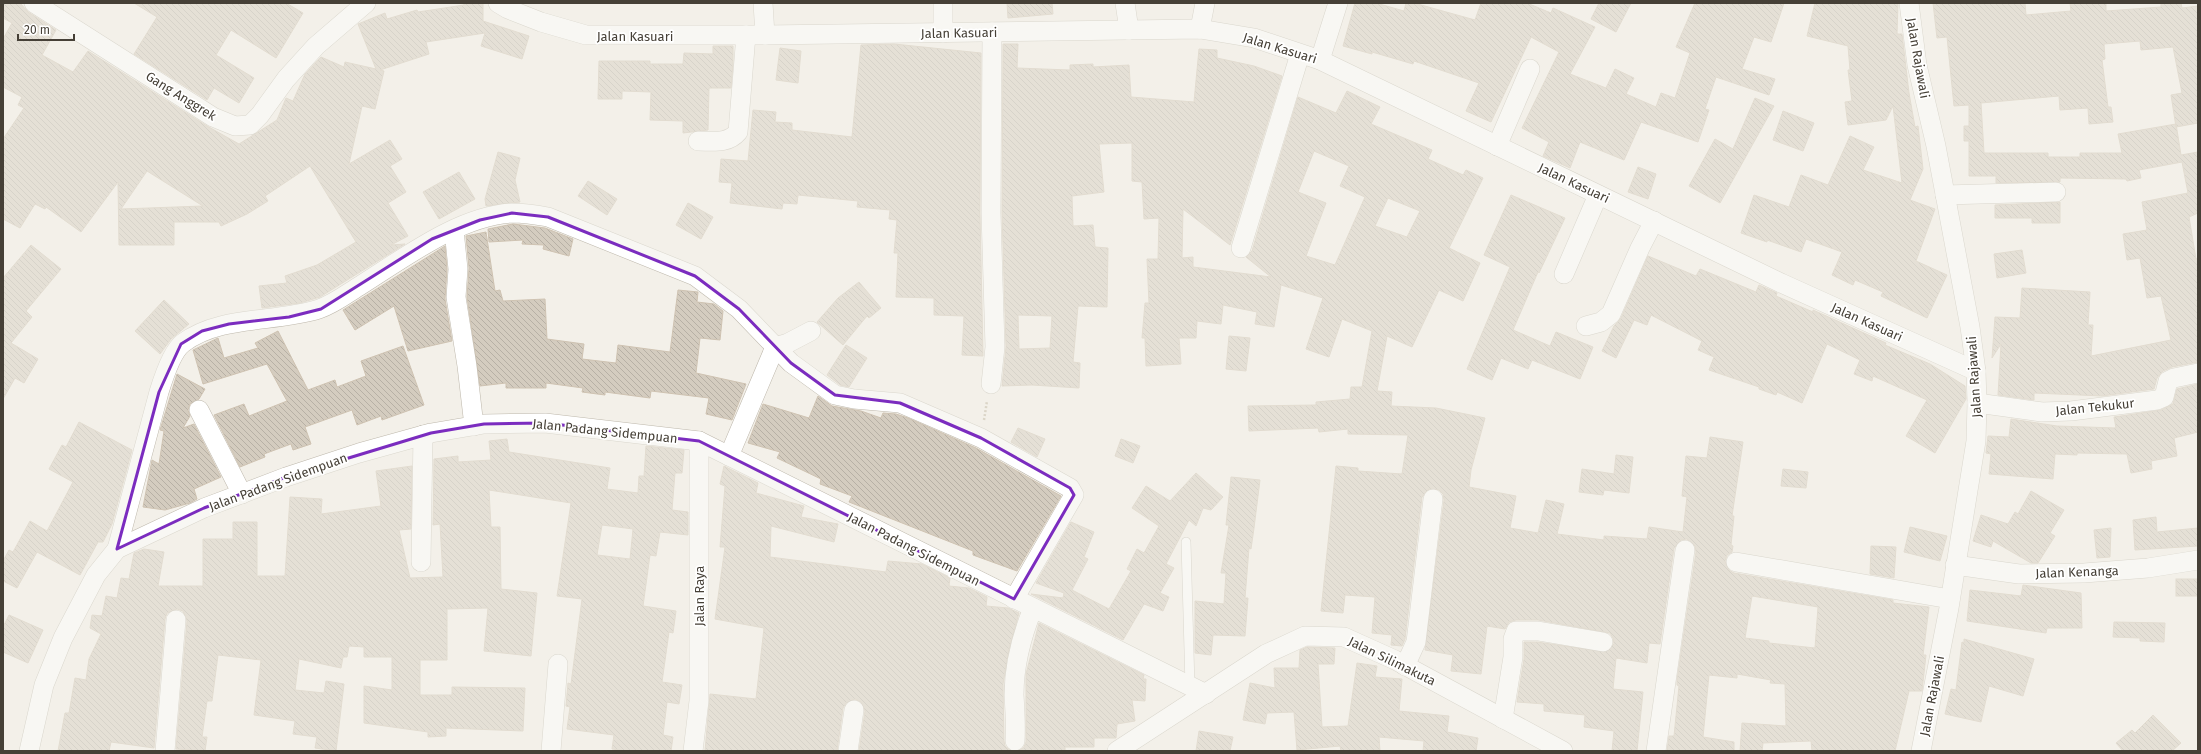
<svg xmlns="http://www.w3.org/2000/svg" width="2201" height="754" font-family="'Fira Sans',sans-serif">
	<defs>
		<pattern id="building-back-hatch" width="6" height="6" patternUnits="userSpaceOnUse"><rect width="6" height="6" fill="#d4ccbf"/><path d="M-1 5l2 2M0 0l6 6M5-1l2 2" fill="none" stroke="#b7b0a5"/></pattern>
	</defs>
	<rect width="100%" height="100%" fill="#f3f0e9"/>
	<g fill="url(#building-back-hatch)" stroke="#cfc3b2" fill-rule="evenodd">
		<path d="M3,3H20L28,12L56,30L42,55L73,72L88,51L207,126L239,144L277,120L286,98L293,101L305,74L321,57L344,67L345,62L376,69L358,24L385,13L387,19L417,10L418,12L464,5V3H483V21L529,36L522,59L481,46L485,33L426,42L429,54L380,70L384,71L375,109L362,106L349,164L390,140L402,159L390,166L406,192L388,203L408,236L391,245L405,244L320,297L300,303L262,308L259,286L287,283L285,276L317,265L356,242L310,166L265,196L268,201L247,214L221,226L219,222H174V245H119L118,182L81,232L46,207L45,209L35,204L20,228L3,219V139L24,108L18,105L22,97L3,87V39L12,23L3,18ZM147,171L203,206L121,209Z"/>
		<polygon points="134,3 286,3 303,13 276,58 231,30 216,55 254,78 239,103 214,88 207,100 134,54 157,17"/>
		<polygon points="1007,3 1052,3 1053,14 1008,18"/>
		<polygon points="1355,3 1376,3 1404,11 1406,3 1414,3 1475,20 1481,3 1527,3 1551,13 1553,8 1595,27 1570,74 1606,88 1615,69 1634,78 1626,94 1656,107 1661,93 1675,98 1690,53 1676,47 1695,3 1784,3 1771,42 1754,37 1742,69 1775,79 1769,95 1716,77 1705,109 1709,110 1698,142 1641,122 1624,160 1580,142 1570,168 1543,156 1549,142 1522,128 1559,52 1531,37 1491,122 1466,111 1479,83 1414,61 1413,64 1372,52 1372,54 1343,46"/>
		<polygon points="1599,3 1631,3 1616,32 1591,19"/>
		<polygon points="1815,3 1898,3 1897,34 1902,34 1909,93 1915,127 1918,126 1923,169 1910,200 1935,209 1916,261 1947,275 1927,318 1881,296 1883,292 1855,280 1853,285 1832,275 1842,252 1806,239 1801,252 1767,240 1767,242 1741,233 1754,195 1789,207 1801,175 1828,185 1850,136 1874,147 1863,170 1902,183 1893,106 1886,120 1848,125 1845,102 1852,101 1848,70 1850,70 1848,46 1807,36"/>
		<polygon points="1933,3 2025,3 2026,15 2071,11 2070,3 2106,3 2106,11 2161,7 2161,3 2181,3 2182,8 2198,6 2198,123 2176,127 2171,95 2182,93 2173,47 2141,50 2140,41 2104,44 2105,59 2102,60 2108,107 2111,107 2113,122 2089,124 2088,108 2060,110 2059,96 1981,103 1984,153 2048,153 2048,157 2080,157 2080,153 2122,153 2118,134 2176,124 2181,155 2198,152 2198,213 2189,217 2196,259 2198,258 2198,362 2172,367 2163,371 2157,378 2154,389 2102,396 2034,393 2034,400 1998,395 2001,344 1992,358 1995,317 2020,318 2022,288 2090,292 2088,325 2093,325 2091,356 2171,340 2161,296 2147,298 2140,258 2127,260 2123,234 2147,230 2142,202 2188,193 2182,162 2139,170 2141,178 2127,181 2126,179 2060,178 2060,182 1996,183 1996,176 1969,176 1969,141 1964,141 1964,126 1969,126 1969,105 1954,106 1947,37 1937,38"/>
		<polygon points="894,44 981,53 980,213 983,356 962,355 964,316 934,315 934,298 896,297 898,253 894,253 897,220 889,219 890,210 857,207 858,201 798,195 797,204 783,203 782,209 730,203 732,183 719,182 721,159 748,161 753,110 776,112 775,122 792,123 792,130 852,137 861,45"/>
		<path d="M1003,44H1018L1017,68L1070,70V65L1093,64V67L1129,65L1131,97L1194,102L1199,49L1217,50V58L1254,66L1282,76L1230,245L1183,209L1182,258L1193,257V267L1271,277L1246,257L1252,251L1298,97L1336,113L1347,91L1380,107L1371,124L1432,150L1428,159L1463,175L1466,170L1483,178L1449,248L1480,263L1463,301L1439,290L1412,347L1387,336L1377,391L1392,392L1391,406L1436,408L1485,418L1471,470L1469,487L1516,496L1510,528L1538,533L1546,500L1564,504L1557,534L1604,540V536L1647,539L1649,527L1683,532L1687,497L1682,496L1686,456L1707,458L1710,437L1743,442L1732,516H1734L1731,545L1733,546L1732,552L1727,555L1725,561L1729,570L1734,573L1893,600V603L1929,607L1923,655H1926L1922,691H1909L1895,751H1812L1811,741L1763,743L1762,751H1740L1742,723L1786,726L1785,684L1770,683L1771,680L1737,674V678L1709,675L1703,737L1734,742V751H1667L1669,736H1674L1679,686L1677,685V680L1696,552L1695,546L1687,539L1681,540L1674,548L1660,644L1649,643L1647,663L1616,658L1613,689L1643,692L1637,751H1612L1614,731L1584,727L1585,715L1544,711V704L1517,702L1524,659V642H1537L1606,652L1614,644L1613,638L1610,633L1538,620H1516L1509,622L1505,629L1487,626L1481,674L1451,671L1453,655L1425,650L1444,500L1443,494L1439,490L1429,489L1422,497L1405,639L1402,646L1391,645L1392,635L1372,633L1375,597L1345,595L1343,613L1321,611L1336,466L1358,468V471L1402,474L1408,435L1348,434V429L1319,432L1318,428L1249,431L1248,406L1316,405V402L1350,399L1351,387H1362L1372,331L1342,319L1329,357L1306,349L1323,298L1281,285L1274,327L1255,324L1257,312L1223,305L1221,324L1197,321L1196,338H1179L1181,364L1146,366L1145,338H1142L1145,303H1149L1147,259H1158L1159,218L1144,219L1142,182L1132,181V143L1099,144L1104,192L1072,196L1073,226L1093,225L1095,247L1108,248L1107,307L1078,306L1073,362L1080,363L1079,388L1032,385L1002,386L1006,347L1002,213ZM1314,151L1349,166L1340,186L1365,197L1335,265L1306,256L1326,203L1298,192ZM1388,198L1420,211L1407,237L1375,226ZM1018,315L1052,316L1050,348L1019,349ZM1752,596L1818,607L1815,648L1769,643V641L1745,638Z"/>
		<polygon points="713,46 733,46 733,64 731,88 709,88 708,130 683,133 683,121 650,120 651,92 622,91 622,99 598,99 599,61 650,61 650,64 683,64 684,53 713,54"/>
		<polygon points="780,48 801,51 798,83 776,80"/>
		<polygon points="1755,98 1774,106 1720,203 1689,186 1715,139 1733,149"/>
		<polygon points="1783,111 1814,123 1803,151 1773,140"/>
		<polygon points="498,152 520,158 515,180 520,202 486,206 485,199"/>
		<polygon points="1638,167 1656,174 1648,199 1628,192"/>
		<polygon points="459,172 475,199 439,219 423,192"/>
		<polygon points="588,181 617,199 607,215 578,196"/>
		<polygon points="1511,195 1565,218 1539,273 1538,272 1513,330 1550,346 1556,332 1593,347 1580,379 1532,360 1528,369 1501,358 1492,380 1467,369 1510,267 1484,255"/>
		<polygon points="2060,202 2060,223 2032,223 2032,218 1995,218 1995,205"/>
		<polygon points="688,203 713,217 701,239 676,225"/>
		<polygon points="513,224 545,228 573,239 569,256 543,249 544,245 522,244 523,240 489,242 488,229"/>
		<polygon points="486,232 495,291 500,290 503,301 545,299 547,339 584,344 582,359 616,363 618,345 670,352 678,290 698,292 697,302 714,304 723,311 720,340 700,338 696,373 746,384 732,420 706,414 709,398 651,391 650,398 605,392 605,395 582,392 583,388 546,383 546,388 506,388 506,383 480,386 467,297 469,268 466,236"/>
		<polygon points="31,245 61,269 26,311 32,317 11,343 38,359 24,383 15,378 3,399 3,278"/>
		<polygon points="445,246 447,269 445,299 452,341 408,351 394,306 355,330 343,310"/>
		<polygon points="2022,250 2026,273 1997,278 1994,254"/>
		<polygon points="1648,256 1696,276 1700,269 1756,292 1759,285 1777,293 1776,296 1813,312 1813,310 1886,343 1885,345 1930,364 1965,386 1966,399 1935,453 1906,436 1927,400 1873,376 1872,381 1854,374 1860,360 1827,344 1802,403 1777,392 1776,395 1759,389 1759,387 1709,370 1714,357 1698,350 1702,341 1651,315 1647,325 1634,320 1616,358 1602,351 1614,326 1621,318"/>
		<polygon points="859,282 881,308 869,318 867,316 843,345 817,322 838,298"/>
		<polygon points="164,300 189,324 171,339 160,354 135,331"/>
		<polygon points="278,331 308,390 335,380 337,387 366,376 361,361 403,346 424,405 382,420 381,416 357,425 352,410 305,427 311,444 293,450 291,444 264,454 265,457 240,467 214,415 244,404 249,416 287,401 267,364 203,384 193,350 218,338 224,358 258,348 255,343"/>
		<polygon points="1229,336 1250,338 1246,371 1226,369"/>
		<polygon points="846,345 867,358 849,387 840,385 827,375"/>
		<polygon points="177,374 205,389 199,399 190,404 188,410 190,416 183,428 194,424 221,477 194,489 197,499 190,503 165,510 143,507 152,460 159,464 164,431 160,430"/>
		<polygon points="2198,384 2198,432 2174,438 2177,456 2151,461 2152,469 2131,473 2127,454 2077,453 2077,455 2055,454 2053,479 1989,474 1991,454 1986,453 1988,436 2009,437 2011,419 2057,426 2116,428 2114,417 2161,410 2173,404 2177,389"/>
		<polygon points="818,396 832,406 861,411 881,418 883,413 896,414 908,418 976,448 1061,496 1017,571 973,555 973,551 849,502 852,496 820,484 821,479 777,458 780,452 748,443 763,404 809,418"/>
		<polygon points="79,422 132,450 112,524 103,542 98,542 80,575 37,552 17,588 3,581 3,561 9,550 13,552 30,521 47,531 73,482 49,469 62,445 66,447"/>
		<polygon points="1018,428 1045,439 1037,457 1011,442"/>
		<path d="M507,439L509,452L610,468L607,489L638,493L639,476H644L646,446L684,450L682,473H675L672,510L688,512V535L660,532L656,556L650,555L643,606L676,611L673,633L669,632L662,682L682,685L679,704L667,702L663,735L673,737L671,751H626L612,749L614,735L567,729L570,707L566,706L568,683L571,684L582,599L557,596L571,503L489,490L491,527H500L501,589L537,593L531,656L484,651L488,608L447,609V660H420V695H452V687L525,688L523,731L446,728V736L428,737V732L364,723V686L392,690V657H364V647L349,646L347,657H343L341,668L299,659L295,690L324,693L326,681L344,684L336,751L315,748L317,737L293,734L295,721L254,715L261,660L218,655L212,701H207L202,737H207L205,751L176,749L187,621L183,611L177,609L167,613L165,619L154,748L111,742L109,751H58L65,713H69L75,678L86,680L89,659L101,634L90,628L92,615L102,616L106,596L117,598L121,578L129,579L134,553L144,549L164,552L158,586H203V539H233V522H257V576H285L290,497L322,499L321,514L381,506L376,471L412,466L411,529L399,530L410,578L443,577L440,524L433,525L434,459L458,456V462L491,460L489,441ZM602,525L633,529L630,559L597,555Z"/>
		<polygon points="1121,439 1140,446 1133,463 1115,456"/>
		<polygon points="1616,455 1633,457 1629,493 1604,490 1603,495 1579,492 1582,469 1614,474"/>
		<polygon points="724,466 758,483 756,493 804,506 801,517 838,524 834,542 771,526 770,557 886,572 888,561 922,564 950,578 949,586 969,588 987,597 986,606 1008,608 1019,613 1009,649 1003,684 1004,741 1005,746 1011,751 859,751 865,711 861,702 855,699 846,703 843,708 837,751 705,751 710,694 756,699 764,628 715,619 725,547 720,547 725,486 720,484"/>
		<polygon points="1783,469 1808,472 1806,488 1781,486"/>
		<polygon points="1196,473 1223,497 1211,510 1203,508 1196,526 1189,520 1166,564 1174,568 1160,593 1169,597 1163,611 1144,604 1123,640 1031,594 1063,598 1064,593 1036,583 1071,522 1094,532 1084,557 1088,559 1072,590 1109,609 1131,571 1127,569 1137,549 1144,553 1159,526 1132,508 1146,486 1170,501"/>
		<polygon points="1231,477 1260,480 1254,528 1251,549 1249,548 1245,598 1248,598 1245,636 1213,635 1211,655 1195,653 1195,601 1224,604 1226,573 1221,573 1229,525 1226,525"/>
		<polygon points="2031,491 2064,510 2050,533 2055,536 2038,563 2031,563 1993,541 1991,547 1973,541 1981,515 2008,524 2015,512 2018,514"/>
		<polygon points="2156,517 2157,532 2198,528 2198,546 2135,550 2133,520"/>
		<polygon points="1910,527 1947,536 1940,561 1904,552"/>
		<polygon points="2111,528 2110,557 2097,558 2094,530"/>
		<polygon points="1871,546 1896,547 1894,578 1870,574"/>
		<rect x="2176" y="579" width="22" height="17"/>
		<polygon points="2023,585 2081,593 2082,628 2047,628 2046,633 1967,621 1970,590 2021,596"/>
		<polygon points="9,615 43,630 28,663 3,652 3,627"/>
		<polygon points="2114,622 2165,623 2164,642 2140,641 2140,638 2113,637"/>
		<polygon points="1039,623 1144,675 1143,679 1146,679 1145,701 1132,700 1135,721 1117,724 1116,738 1094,738 1094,747 1065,747 1065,751 1019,751 1024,747 1026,742 1026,674"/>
		<polygon points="1964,639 2034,659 2023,696 1989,686 1981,722 1945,714 1951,689 1956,690 1962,642 1964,643"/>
		<polygon points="1307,647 1335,648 1334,664 1318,664 1322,727 1348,726 1357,663 1377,666 1375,677 1402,679 1399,711 1449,716 1447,732 1478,738 1476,751 1423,751 1424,741 1379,737 1380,751 1341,751 1340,746 1297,750 1294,712 1267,713 1265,724 1243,720 1250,683 1275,688 1274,668 1299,668 1300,650"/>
		<polygon points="2153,715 2181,743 2172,751 2123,751 2116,743 2132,730 2135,733"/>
		<polygon points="1199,731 1233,737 1230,751 1196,751"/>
	</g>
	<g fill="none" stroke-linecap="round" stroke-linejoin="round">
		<defs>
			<polyline id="service" points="1186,542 1190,687"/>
			<g id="minor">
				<polyline points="34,3 213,117 235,126 250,125 260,115 286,79 316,46 366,3"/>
				<polyline points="498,3 508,9 541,22 586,35 765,35 1200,29 1254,38 1320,60 1781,283 1976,371"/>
				<polyline points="763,3 765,35"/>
				<polyline points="943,3 943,33"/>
				<polyline points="1125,3 1129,30"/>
				<polyline points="1909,3 1917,65 1936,146 1970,327 1976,371 1977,403 1976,441 1949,608 1921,751"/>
				<polyline points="1200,29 1205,3"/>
				<polyline points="1320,60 1338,3"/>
				<path d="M698,141C713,141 728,144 738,132L746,35"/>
				<polyline points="1497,146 1530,69"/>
				<polyline points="1945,195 2056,192"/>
				<polyline points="454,230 458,269 456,297 467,366 474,426"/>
				<polyline points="1241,248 1300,54"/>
				<polyline points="1564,274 1598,195"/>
				<polyline points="1586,326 1601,322 1611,314 1640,248 1654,221"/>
				<polyline points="991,384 995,347 991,213 992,32"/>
				<polyline points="1977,403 2042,412 2071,411 2157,400 2164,397 2168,381 2174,378 2198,373"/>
				<polyline points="199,410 242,494"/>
				<polyline points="729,456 775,347 788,343 811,331"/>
				<path d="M117,549L159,392C163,379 172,351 183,343C220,315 275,323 319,309C334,304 348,293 361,285C404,258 459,216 512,213C525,213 537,215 548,217L695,276L739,309L791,363L835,395L854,399L900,403L981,438L1070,488L1074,495L1014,599"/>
				<polyline points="421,562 423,435"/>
				<polyline points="1736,562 1950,599"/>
				<polyline points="1955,565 2019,574 2084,573 2148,568 2198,560"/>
				<polyline points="1405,666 1416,642 1433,499"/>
				<polyline points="1503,719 1513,657 1513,639 1516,631 1538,631 1603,642"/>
				<path d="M1015,741C1016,725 1015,710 1014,695C1014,666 1022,635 1033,608"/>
				<polyline points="29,751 44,685 63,638 96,575 117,549 204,508 286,477 359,453 431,433 484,424 545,423 699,441 1206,694"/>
				<polyline points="165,751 176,620"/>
				<polyline points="551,751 558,664"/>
				<polyline points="693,751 699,701 699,441"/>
				<polyline points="848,751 854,710"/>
				<polyline points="1117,751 1266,654 1305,636 1344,637 1395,660 1563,751"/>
				<polyline points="1656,751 1685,550"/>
			</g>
		</defs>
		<use href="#service" stroke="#beb8ac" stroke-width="10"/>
		<use href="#minor" stroke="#beb8ac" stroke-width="20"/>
		<polyline stroke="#bfb39e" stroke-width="2.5" stroke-dasharray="2 2" stroke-linecap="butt" points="984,420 987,401"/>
		<use href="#service" stroke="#fff" stroke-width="9"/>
		<use href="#minor" stroke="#fff" stroke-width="19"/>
	</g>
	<path d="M0 0H2201V754H0ZM512,213L548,217L695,276L739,309L791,363L835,395L900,403L981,438L1070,488L1074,495L1014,599L699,441L545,423L484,424L431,433L286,477L204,508L117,549L159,392L181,344L202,331L229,324L289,317L321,309L432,239L480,220Z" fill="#f3f0e9" fill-opacity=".55" fill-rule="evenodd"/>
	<path fill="none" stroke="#7b2cbf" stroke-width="3" stroke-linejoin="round" d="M512,213L548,217L695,276L739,309L791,363L835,395L900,403L981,438L1070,488L1074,495L1014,599L699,441L545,423L484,424L431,433L286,477L204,508L117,549L159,392L181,344L202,331L229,324L289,317L321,309L432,239L480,220Z"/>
	<g text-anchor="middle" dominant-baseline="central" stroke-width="3.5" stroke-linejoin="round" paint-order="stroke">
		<g font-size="13" fill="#464037" stroke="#fff">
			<text transform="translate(959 33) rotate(-1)">Jalan Kasuari</text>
			<text x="635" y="36">Jalan Kasuari</text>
			<text transform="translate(1280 48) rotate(17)">Jalan Kasuari</text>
			<text transform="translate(1918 58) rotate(80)">Jalan Rajawali</text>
			<text transform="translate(181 96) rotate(32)">Gang Anggrek</text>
			<text transform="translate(1574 183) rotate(25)">Jalan Kasuari</text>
			<text transform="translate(1867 322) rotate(24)">Jalan Kasuari</text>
			<text transform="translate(1974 377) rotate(-94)">Jalan Rajawali</text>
			<text transform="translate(2095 407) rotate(-6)">Jalan Tekukur</text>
			<text transform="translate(605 431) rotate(6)">Jalan Padang Sidempuan</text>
			<text transform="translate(278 482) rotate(-20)">Jalan Padang Sidempuan</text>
			<text transform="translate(914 549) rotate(27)">Jalan Padang Sidempuan</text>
			<text transform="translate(2077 572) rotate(-2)">Jalan Kenanga</text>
			<text transform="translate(699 596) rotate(-90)">Jalan Raya</text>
			<text transform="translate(1392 661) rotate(26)">Jalan Silimakuta</text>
			<text transform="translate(1932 696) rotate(-79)">Jalan Rajawali</text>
		</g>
	</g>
	<rect width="2201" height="754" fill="none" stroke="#464037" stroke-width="8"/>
	<path d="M18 34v6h56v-6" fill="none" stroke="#464037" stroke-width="2"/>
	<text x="24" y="34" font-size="12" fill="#464037" stroke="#ffffff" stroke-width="3" paint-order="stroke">20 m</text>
</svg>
